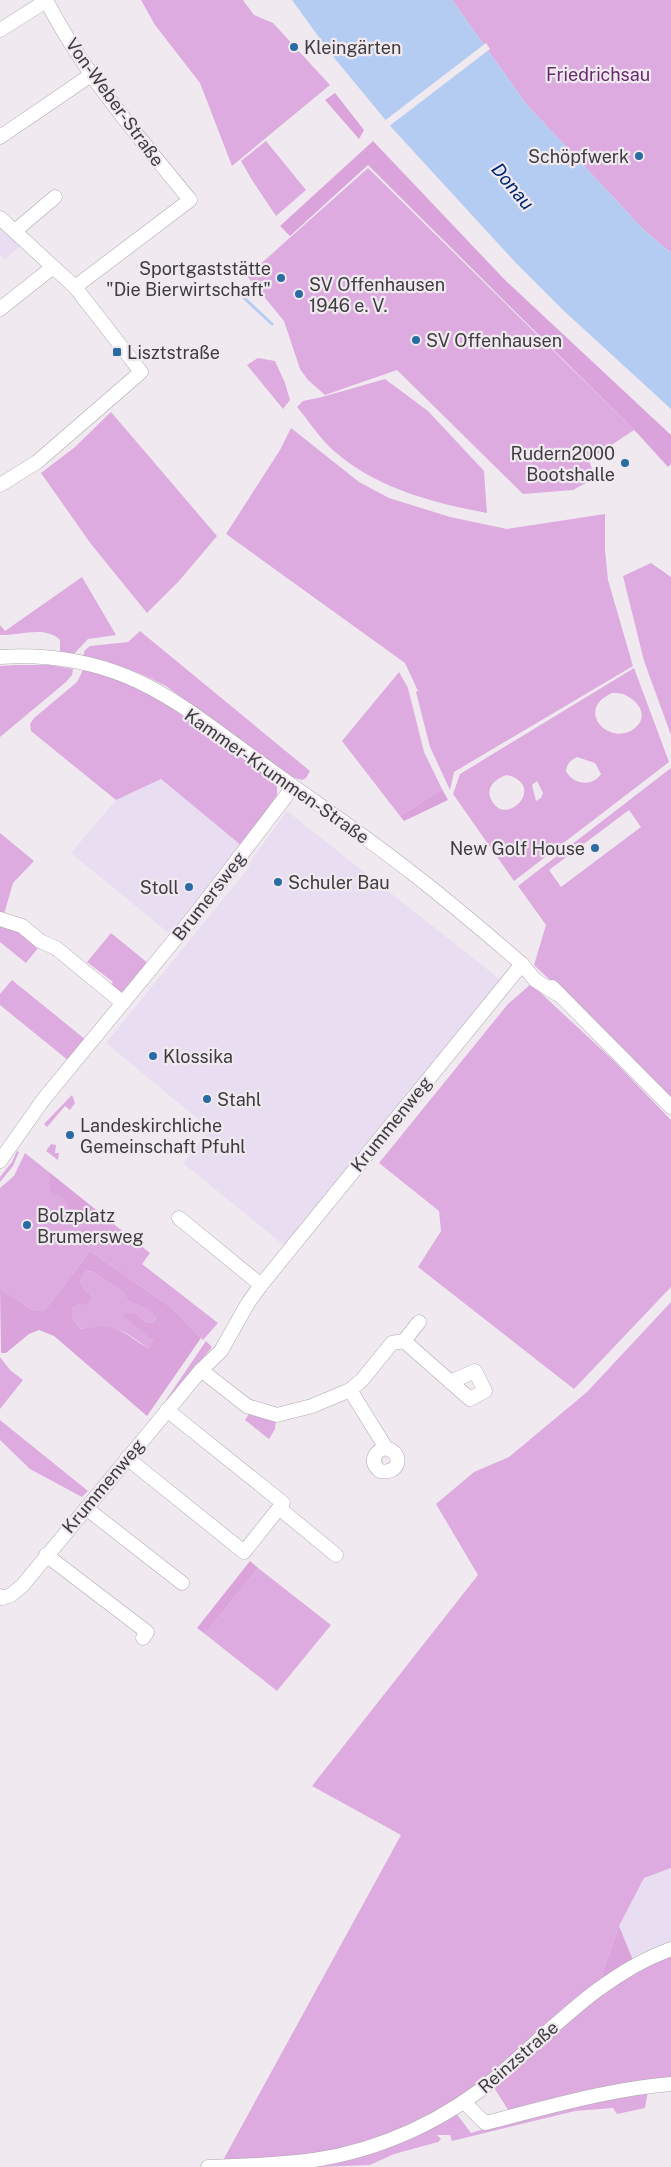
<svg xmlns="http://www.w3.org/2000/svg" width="671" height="2167" font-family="'Public Sans',sans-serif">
	<rect width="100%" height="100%" fill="#f0eaf0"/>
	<g fill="#e9ddf2">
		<polygon points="0,227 21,246 4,260 0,254"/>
		<polygon points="161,779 242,846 171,935 71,853 116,800"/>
		<polygon points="287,811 502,981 286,1247 183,1163 210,1129 106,1043 246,871 254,856"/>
		<polygon points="671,1868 671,1943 633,1960 619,1926 644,1878"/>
	</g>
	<g fill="#ddabdf" fill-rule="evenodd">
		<polygon points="141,0 243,0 254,15 273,23 330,85 232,166 200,83 155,25"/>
		<polygon points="452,0 671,0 671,253 644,230 527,105"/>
		<polygon points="266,141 306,190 276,216 252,180 241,161"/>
		<polygon points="368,168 634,430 589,460 595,478 573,490 523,494 397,370 325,395 308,380 300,369 284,321 247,276"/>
		<polygon points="258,358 275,361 285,383 290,400 283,409 247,365"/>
		<path d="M385,379L428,411L484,471L487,513C433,503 376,488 334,451C320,439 309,421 297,407L303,401L322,397Z"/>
		<polygon points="111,412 217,536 179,581 147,613 91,544 41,473 75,447"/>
		<polygon points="291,428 359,482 389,498 450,517 507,529 605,514 605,549 608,580 633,666 454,772 450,790 430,747 416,692 418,691 405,663 226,534 280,450"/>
		<polygon points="651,563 671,577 671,735 644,661 623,576"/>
		<path d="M82,577L116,635L88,639L74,654L60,652V640C45,625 19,636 0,635V625L5,631Z"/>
		<polygon points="140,631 310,771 306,778 302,780 291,777 166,686 141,674 105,661 83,656 85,650 90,646 128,642"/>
		<polygon points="16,665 50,665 73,669 72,675 66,682 0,737 0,666"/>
		<path d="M84,668C106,675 128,682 149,693C192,718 232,750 273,779L277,786V795L242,846L161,779L116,800L31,731L30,724L34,718L77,682Z"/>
		<path d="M634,668L669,762L514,881L453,794L460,774ZM612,693C617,693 623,693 627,696C639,702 648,716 636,727C613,749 572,711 612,693ZM577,757L595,763L601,774C593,787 573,785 566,771C567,763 570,761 577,757ZM507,775C547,785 507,828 492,801C484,788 496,778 507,775ZM537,781L543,793L541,798L536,801L532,785Z"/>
		<polygon points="399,672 408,688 424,752 442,789 400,816 342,741"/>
		<path d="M671,768V1099L626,1051L534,965L546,925L518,886ZM629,810L641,827L561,887L549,870Z"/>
		<polygon points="0,833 34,861 13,883 4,914 0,913"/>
		<polygon points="0,925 18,928 38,948 26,963 0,942"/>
		<polygon points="111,933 149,964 125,991 121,992 110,986 113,982 87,962"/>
		<polygon points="12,980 86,1040 69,1061 0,1005 0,994"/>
		<polygon points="531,984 614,1061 671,1120 671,1287 574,1389 418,1267 441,1231 439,1211 379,1163 508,1004"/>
		<polygon points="72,1095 75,1103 70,1110 65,1106 47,1127 44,1124"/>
		<polygon points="51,1144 56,1145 55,1153 59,1153 58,1160 46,1151"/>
		<polygon points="17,1151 19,1152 13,1166 0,1182 0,1177 12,1162"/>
		<polygon points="25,1153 150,1253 142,1264 218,1323 203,1340 172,1308 90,1251 44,1311 34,1311 0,1288 0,1188 14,1176"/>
		<path d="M91,1271L122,1291L128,1301C139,1305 151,1308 156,1319L152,1323L146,1322L136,1314L153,1342L148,1348C124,1331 112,1321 81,1329L72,1318V1308L92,1296L84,1289L80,1281L85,1272Z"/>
		<polygon points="671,1302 671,1868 644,1878 619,1926 600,1980 486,2079 446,2106 403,2129 355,2146 313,2155 222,2162 401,1835 312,1786 478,1575 436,1504 474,1472 509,1457 587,1392"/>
		<polygon points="206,1341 212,1347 167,1402 166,1400"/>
		<polygon points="0,1348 0,1357 10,1370 23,1380 0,1409"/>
		<polygon points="250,1412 276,1419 275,1429 269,1439 245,1420"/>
		<polygon points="0,1420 88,1491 82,1497 30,1469 0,1440"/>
		<polygon points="258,1568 331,1625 277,1691 205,1634"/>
		<path d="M671,1957V2077L599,2089L510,2113L493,2086C544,2042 606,1978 671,1957Z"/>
		<polygon points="648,2091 645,2108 617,2114 613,2108 575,2111 452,2141 450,2135 437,2135 441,2139 438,2142 394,2154 370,2165 318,2167 318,2165 368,2154 416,2137 456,2113 471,2133 527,2116"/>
	</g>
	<g fill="#daa3dc" fill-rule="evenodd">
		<polygon points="335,93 364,130 359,139 325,100"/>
		<polygon points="373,141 505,280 671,435 671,464 668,467 639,435 368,165 290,236 280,226"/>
		<polygon points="442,789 448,800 404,821 400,816"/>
		<polygon points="50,1173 102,1215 88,1220 82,1217 67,1206 64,1199 50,1191"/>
		<path d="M90,1251L172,1308L201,1338L147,1416L54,1336L39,1330L29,1334L6,1353H1L0,1288L34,1311H44ZM91,1271L122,1291L128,1301C138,1305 151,1308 156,1319L152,1323L146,1322L136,1314H122L153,1341L148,1348C121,1332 115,1320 81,1329L72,1318V1308L81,1303L87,1305L92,1296L84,1289L80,1281L85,1272Z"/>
		<polygon points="250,1561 258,1568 205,1634 197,1628"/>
		<polygon points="619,1926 633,1960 600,1980"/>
	</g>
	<polygon fill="#b5ccf2" points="292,0 452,0 527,105 644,230 671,253 671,409 564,311 515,262 392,128 331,54"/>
	<polygon fill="#f0eaf0" points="486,43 490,49 388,127 383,122"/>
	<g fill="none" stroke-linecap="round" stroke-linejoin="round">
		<polyline stroke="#b5ccf2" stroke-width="3" points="243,297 272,324"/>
		<defs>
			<g id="minor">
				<path d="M46,0C84,74 138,136 190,200L75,287"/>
				<polyline points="0,30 46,1"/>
				<polyline points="0,137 91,75"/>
				<polyline points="0,218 75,287 141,372 37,462 0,485"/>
				<polyline points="15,231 55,197"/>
				<polyline points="0,309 53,267"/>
				<path d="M0,657C43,654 86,660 126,676C177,697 221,735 265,766C314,802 364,835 412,873C450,902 486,933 522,964L535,980L557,994"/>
				<polyline points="0,919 22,926 40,941 56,948 123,1003"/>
				<polyline points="552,987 671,1107"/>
				<polyline points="0,1161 43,1100 195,915 293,787"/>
				<polyline points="179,1218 261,1285"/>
				<polyline points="404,1341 419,1322"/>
				<polyline points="201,1370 247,1406 277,1415 312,1406 350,1390 362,1380 392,1343 404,1341 470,1399 485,1391 475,1371 450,1382"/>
				<path d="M350,1390L386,1448C405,1454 399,1475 380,1471C369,1462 374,1451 386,1448"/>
				<polyline points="127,1458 244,1552 283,1503 167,1410"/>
				<polyline points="86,1508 182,1583"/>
				<polyline points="279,1508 336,1555"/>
				<polyline points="46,1555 147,1632 143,1638"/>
				<polyline points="0,1596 2,1598 11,1595 22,1586 201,1370 221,1351 248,1303 261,1285 522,964"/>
				<path d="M464,2102L485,2123C546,2108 608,2089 671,2084"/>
				<path d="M208,2167C243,2166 279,2165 314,2160C381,2150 446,2120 498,2076C552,2030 602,1974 671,1949"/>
			</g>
		</defs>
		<use href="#minor" stroke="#ada8ae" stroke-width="15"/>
		<use href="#minor" stroke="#fff" stroke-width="14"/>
	</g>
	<g fill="#2a6ba1" stroke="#f0eaf0" stroke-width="2">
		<circle cx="294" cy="47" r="5"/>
		<circle cx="639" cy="156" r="5"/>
		<circle cx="281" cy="278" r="5"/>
		<circle cx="299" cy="294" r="5"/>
		<circle cx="416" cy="340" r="5"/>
		<rect x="112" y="347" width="10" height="10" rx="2.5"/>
		<circle cx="625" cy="463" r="5"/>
		<circle cx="595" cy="848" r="5"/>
		<circle cx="278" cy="882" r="5"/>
		<circle cx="189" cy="887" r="5"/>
		<circle cx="153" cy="1056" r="5"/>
		<circle cx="207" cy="1099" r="5"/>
		<circle cx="70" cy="1135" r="5"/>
		<circle cx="27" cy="1225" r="5"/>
	</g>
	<g text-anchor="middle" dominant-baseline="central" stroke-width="4.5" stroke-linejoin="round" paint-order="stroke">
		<g font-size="18" fill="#3e3c3e" stroke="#f0eaf0" text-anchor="start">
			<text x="304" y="47">Kleingärten</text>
			<text x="629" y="156" text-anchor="end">Schöpfwerk</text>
			<text x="271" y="268" text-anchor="end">Sportgaststätte<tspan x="271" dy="21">"Die Bierwirtschaft"</tspan></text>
			<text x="309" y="284">SV Offenhausen<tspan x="309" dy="21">1946 e. V.</tspan></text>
			<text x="426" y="340">SV Offenhausen</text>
			<text x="127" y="352">Lisztstraße</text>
			<text x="615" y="453" text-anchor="end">Rudern2000<tspan x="615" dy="21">Bootshalle</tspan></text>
			<text x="585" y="848" text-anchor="end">New Golf House</text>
			<text x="288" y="882">Schuler Bau</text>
			<text x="179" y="887" text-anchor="end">Stoll</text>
			<text x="163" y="1056">Klossika</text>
			<text x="217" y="1099">Stahl</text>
			<text x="80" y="1125">Landeskirchliche<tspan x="80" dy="21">Gemeinschaft Pfuhl</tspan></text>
			<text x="37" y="1215">Bolzplatz<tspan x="37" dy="21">Brumersweg</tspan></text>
		</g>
		<g font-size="18" fill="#69296d" stroke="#f0eaf0">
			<text x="598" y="74">Friedrichsau</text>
		</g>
		<g font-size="18" fill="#3e3c3e" stroke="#f0eaf0">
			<text transform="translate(115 102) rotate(54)">Von-Weber-Straße</text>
			<text transform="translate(277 776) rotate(35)">Kammer-Krummen-Straße</text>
			<text transform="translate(209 896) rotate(-52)">Brumersweg</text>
			<text transform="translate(391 1124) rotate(-51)">Krummenweg</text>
			<text transform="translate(103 1486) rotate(-50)">Krummenweg</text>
			<text transform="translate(518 2057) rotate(-41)">Reinzstraße</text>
		</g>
		<g font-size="19" font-style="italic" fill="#002b71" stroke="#f0eaf0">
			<text transform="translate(513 186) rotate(50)">Donau</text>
		</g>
	</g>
</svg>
